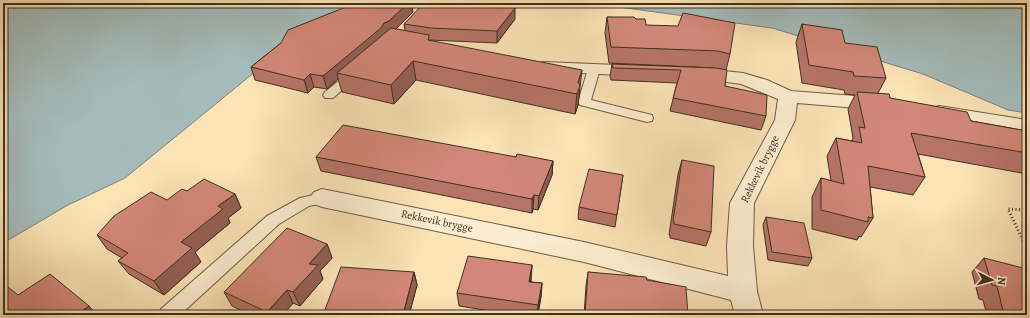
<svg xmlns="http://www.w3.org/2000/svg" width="1030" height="318" font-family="Alegreya,serif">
	<rect width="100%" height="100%" fill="#fbe3b6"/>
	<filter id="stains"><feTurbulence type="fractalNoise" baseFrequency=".005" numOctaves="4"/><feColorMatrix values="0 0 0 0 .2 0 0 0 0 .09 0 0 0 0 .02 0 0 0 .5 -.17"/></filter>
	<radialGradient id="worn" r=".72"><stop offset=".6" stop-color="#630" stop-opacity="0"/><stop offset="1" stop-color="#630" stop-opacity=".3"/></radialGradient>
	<g fill="#a4bbba" stroke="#7c837c">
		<polygon points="3,3 513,3 400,4 261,67 125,178 68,205 3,243"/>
		<polygon points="590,3 1027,3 1027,113 1008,110 923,74 772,28"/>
	</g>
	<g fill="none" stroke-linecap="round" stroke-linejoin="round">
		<defs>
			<g id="service">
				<polygon points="594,66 600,69 591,100 652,115 653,118 652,121 647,122 580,105 578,102 588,69"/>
				<polygon points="354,71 358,72 360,74 358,76 333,98 325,98 323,95 325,92 350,72"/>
				<polygon points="322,193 327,194 330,198 327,202 309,206 279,224 180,315 158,315 161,309 267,216 300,198"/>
			</g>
			<g id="minor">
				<polygon points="544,62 642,66 648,67 651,71 648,75 642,76 538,71 535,67 538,63"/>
				<polygon points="696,68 743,73 767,80 791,91 881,98 888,100 891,104 888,108 881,110 797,103 795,120 754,203 753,246 757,291 763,315 735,315 731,300 584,262 322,207 314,204 310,198 314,192 322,189 584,242 728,276 727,246 730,203 775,120 778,99 741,84 690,77 687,73 690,69"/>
				<polygon points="939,106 1027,120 1027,132 932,116 929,112 932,108"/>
			</g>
		</defs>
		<use href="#service" stroke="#6e5d44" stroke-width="2"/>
		<use href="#minor" stroke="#6e5d44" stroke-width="2"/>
		<polyline stroke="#3f301e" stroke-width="3" stroke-dasharray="1 2.5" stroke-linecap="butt" points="1027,210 1008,209 1027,249"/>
		<use href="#service" fill="#fcedd0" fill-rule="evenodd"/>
		<use href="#minor" fill="#fcedd0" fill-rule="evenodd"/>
	</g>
	<g fill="#b57467" stroke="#3f301e">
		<polygon points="450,3 507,3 507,6 515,19 497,43 429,40 429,41 580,89 578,105 575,114 416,80 394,104 342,92 338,79 327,89 314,87 308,93 255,80 251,67 281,43 413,12 396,29 405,31 404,24 450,6"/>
		<polygon points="607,17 636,19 646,25 730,54 726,70 725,86 766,116 761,130 670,111 677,83 611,80 610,76 612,64 714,68 609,63 605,33"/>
		<polygon points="802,24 845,43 886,78 878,93 890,98 971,121 1027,131 1027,174 918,154 925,177 913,195 870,187 873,218 861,237 859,236 857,240 812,229 812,197 821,178 831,181 827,156 836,138 852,141 853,138 848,109 855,95 845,94 844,90 802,83 796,42"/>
		<polygon points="316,157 516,157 553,161 552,175 538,210 533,209 532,213 321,171"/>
		<polygon points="682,160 711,232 706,246 670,238 670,235 669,235 678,174"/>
		<polygon points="623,175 615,227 578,219 579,207"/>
		<polygon points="187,191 235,194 241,208 228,218 230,223 195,252 201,262 164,295 129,274 118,261 122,258 107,249 97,235"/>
		<polygon points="766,217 812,258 808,266 768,260 763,225"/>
		<polygon points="327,244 332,258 320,271 323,279 300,306 293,303 283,315 251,315 232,306 224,292"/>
		<polygon points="984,258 1027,315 987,315 983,300 979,299 972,272"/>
		<polygon points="532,265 531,282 542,283 541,297 538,315 516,315 459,306 457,293"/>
		<polygon points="414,272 417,285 409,315 323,315"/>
		<polygon points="588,272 647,280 688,315 584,315 586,286"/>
	</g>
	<g fill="#935e54" stroke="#3f301e">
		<polygon points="408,3 412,3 413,12 391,34 337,73 338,79 327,89 323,76 384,23"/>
		<polygon points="504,3 507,3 507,11 502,6"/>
		<polygon points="515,8 515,19 497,43 497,31"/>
		<polygon points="413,61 416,80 394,104 391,85"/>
		<polygon points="582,70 578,105 575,114 578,82"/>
		<polygon points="310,74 314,87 308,93 304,80"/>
		<polygon points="553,161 552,175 538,210 539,196"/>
		<polygon points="235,194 241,208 228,218 230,223 195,252 201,262 164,295 154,281 181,242 218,206"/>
		<polygon points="534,195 533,209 532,213 532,199"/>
		<polygon points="327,244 332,258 320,271 323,279 300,306 293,292 309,264"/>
		<polygon points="532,265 531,279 528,295 529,282"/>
		<polygon points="414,272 417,285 409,315 403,315"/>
		<polygon points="542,283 541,297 537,315 538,305"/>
		<polygon points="287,290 293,303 283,315 269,315 267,312"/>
		<polygon points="89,306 97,315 76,315"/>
	</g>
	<g fill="#d28778" stroke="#3f301e">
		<polygon points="356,3 408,3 389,21 384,23 381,28 323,76 310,74 304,80 251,67 281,43 288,30"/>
		<polygon points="424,3 432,3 450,6 450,3 504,3 502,6 515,8 497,31 431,28 404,24"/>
		<polygon points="683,13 735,23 730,54 718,51 611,47 607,17 634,17 636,19 645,19 646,25 678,26"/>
		<polygon points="802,24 842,30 845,43 877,47 886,78 854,76 853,72 809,65"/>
		<polygon points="391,28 429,35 428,40 582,70 578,82 580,85 577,94 413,61 391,85 337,73"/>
		<polygon points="612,64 716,68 727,70 725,86 767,95 766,116 673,98 681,70 613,68"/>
		<polygon points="857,92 889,94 890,98 967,112 971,121 1027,131 1027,153 911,133 925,177 868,166 873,218 868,217 868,222 821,210 821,178 844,184 836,138 862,143 859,127 865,128"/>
		<polygon points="343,125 516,157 517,154 553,161 539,196 534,195 532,199 316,157"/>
		<polygon points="682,160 714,166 711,232 674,224 674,221 673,221"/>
		<polygon points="589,169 623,175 617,215 579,207"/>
		<polygon points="204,179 235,194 218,206 223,209 181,242 192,248 154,281 118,261 128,253 97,235 114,216 151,192 167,200 182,189 187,191"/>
		<polygon points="766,217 804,223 812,258 772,252"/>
		<polygon points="287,228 327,244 309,264 318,265 293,292 287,290 267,312 224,292"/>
		<polygon points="468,256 532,265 529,282 542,283 538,305 457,293"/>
		<polygon points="984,258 1027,269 1027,315 1014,315 1014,314 1003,311 997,286 992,285"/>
		<polygon points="341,267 414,272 403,315 383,313 382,315 323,315"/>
		<polygon points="588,272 646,277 647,280 686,287 688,315 585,315"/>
		<polygon points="50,274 89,306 76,315 3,315 3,283 18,295"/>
	</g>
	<g text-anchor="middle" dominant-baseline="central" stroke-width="3" stroke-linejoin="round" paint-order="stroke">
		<g font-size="11" fill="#3f301e" stroke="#fcedd0">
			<text transform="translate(760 169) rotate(-64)">Rekkevik brygge</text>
			<text transform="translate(437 221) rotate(12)">Rekkevik brygge</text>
		</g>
	</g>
	<rect width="1030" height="318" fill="none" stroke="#fbe3b6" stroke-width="16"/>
	<rect x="4" y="4" width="1022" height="310" fill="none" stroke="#3f301e" stroke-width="2"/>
	<rect x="8" y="8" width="1014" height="302" fill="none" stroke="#3f301e"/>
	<g transform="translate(992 280) rotate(96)" stroke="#fcedd0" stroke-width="3" paint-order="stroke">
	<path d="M0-3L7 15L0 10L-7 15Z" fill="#3f301e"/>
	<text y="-6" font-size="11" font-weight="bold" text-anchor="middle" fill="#3f301e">N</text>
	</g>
	<rect width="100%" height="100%" filter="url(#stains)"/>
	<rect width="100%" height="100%" fill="url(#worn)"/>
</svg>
